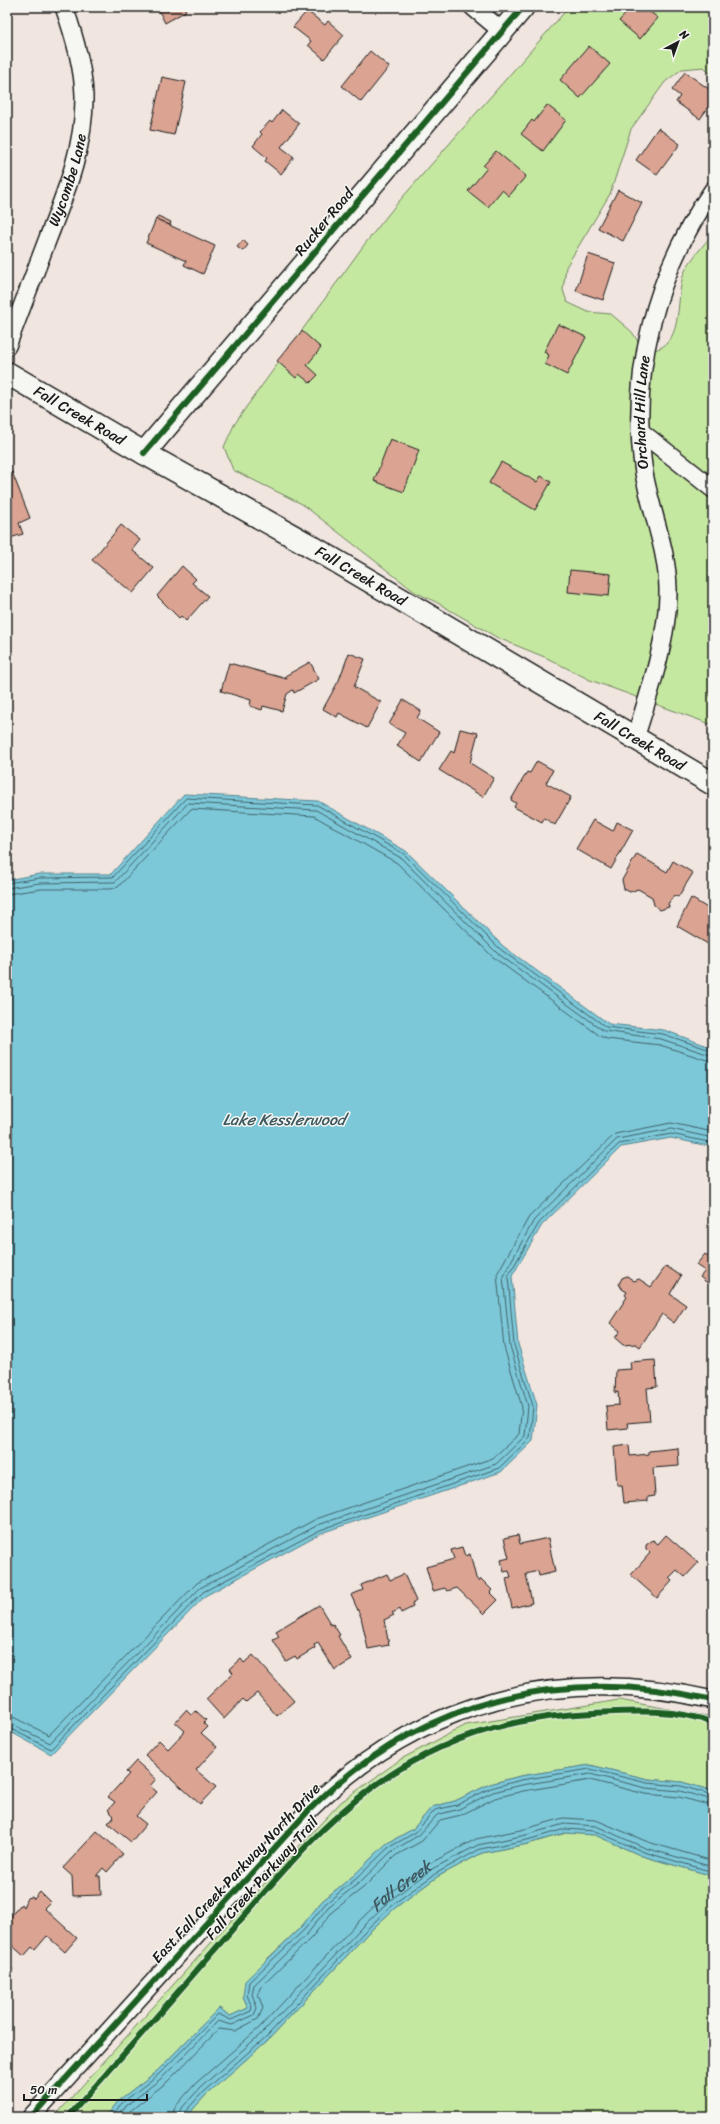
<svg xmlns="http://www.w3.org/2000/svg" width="720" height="2124" font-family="Sriracha,sans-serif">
	<rect width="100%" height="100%" fill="#f0e5df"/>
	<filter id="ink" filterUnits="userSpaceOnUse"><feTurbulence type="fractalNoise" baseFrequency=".025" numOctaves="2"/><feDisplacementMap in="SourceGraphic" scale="8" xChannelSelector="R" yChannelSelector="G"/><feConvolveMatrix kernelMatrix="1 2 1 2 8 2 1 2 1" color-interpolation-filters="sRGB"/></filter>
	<g filter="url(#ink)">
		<g fill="#c5e8a1" stroke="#70825e">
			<path d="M569,7H713V76L704,67L682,69L665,82L631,129L610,194L566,267L563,290L567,302L588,312L611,314L632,332L644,351C687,352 674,300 684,273C689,261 705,244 713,233V727L710,724L590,680L547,658L498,638L436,602L415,592L302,504L233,470L224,447L234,425L247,406L364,245L395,206Z"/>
			<polygon points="619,1700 713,1717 713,1791 682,1782 648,1779 590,1765 520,1776 490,1784 455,1801 432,1807 413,1829 386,1844 353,1876 322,1901 301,1927 266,1960 243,1996 248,2008 230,2016 219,2008 157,2071 119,2100 106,2117 54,2117 274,1873 341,1802 401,1759 466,1725"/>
			<polygon points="566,1833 595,1835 642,1856 713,1876 713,2117 186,2117 206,2095 269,2039 368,1933 395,1908 437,1877 482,1853 528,1844"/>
		</g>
		<g fill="#7bc8d9" stroke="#55838d">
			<polygon points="184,794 318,801 406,851 503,946 609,1024 664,1030 713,1048 713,1147 671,1138 621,1147 542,1225 512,1276 518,1344 537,1405 533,1441 501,1472 321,1533 205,1596 51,1754 7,1730 7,880 39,874 111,874"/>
			<polygon points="590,1765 648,1779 682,1782 713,1791 713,1876 642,1856 595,1835 565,1833 528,1844 482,1853 437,1877 395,1908 368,1933 269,2039 206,2095 186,2117 106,2117 119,2100 157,2071 219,2008 230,2016 248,2008 243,1996 245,1981 301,1927 322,1901 353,1876 386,1844 413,1829 432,1807 455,1801 490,1784 520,1776"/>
		</g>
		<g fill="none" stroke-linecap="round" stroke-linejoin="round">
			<g stroke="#426168" stroke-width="1">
				<polyline points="7,883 40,878 113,877 186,798 317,805 404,854 500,949 606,1027 663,1034 713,1051"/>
				<polyline points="7,888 40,883 115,882 188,803 316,810 401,858 497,953 604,1031 661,1039 713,1056"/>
				<polyline points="7,894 41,889 111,889 118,887 191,809 314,816 397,863 493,957 600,1036 607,1039 660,1045 713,1062"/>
				<polyline points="7,1716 15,1718 49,1735 197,1583 316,1519 493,1458 519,1434 522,1407 504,1347 497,1274 529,1217 615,1134 671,1123 713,1132"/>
				<polyline points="7,1722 50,1743 200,1588 318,1525 496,1464 525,1436 528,1406 510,1346 503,1276 534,1220 617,1139 671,1129 713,1138"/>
				<polyline points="7,1727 51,1749 203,1592 320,1530 499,1468 530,1438 533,1406 514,1345 508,1276 539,1223 619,1144 671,1134 713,1143"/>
				<polyline points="111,2117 122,2103 159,2074 218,2014 231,2020 251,2011 252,2007 247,1995 249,1982 304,1930 325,1904 356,1879 388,1848 416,1832 435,1810 457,1805 491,1788 521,1780 590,1769 647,1783 681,1786 713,1795"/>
				<polyline points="117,2117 126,2106 163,2077 218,2021 232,2025 254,2015 257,2008 252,1994 254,1985 308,1933 328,1907 359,1883 391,1852 419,1835 437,1815 459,1809 493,1792 522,1785 590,1774 646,1788 680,1791 713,1800"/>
				<polyline points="125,2117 130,2111 167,2082 219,2029 235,2031 258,2019 263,2008 258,1994 260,1988 312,1937 333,1911 363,1888 395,1856 422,1841 440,1820 461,1815 495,1798 523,1791 590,1780 645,1794 679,1797 713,1806"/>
				<path id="s1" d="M172,2117L175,2107L195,2084L259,2028L357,1923L384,1897L429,1864L476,1839L525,1829L563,1818L596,1820L648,1842L713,1861"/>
				<polyline points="178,2117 180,2110 200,2088 263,2032 362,1927 389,1901 432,1869 478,1845 526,1835 564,1824 596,1826 645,1848 713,1867"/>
				<polyline points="183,2117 184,2113 203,2092 267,2036 365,1931 392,1905 435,1874 480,1849 527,1840 565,1829 595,1831 644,1852 713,1872"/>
			</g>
		</g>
		<g fill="#daa392" stroke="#1c1c1c">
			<polygon points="157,7 184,7 186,11 165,23"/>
			<polygon points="632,7 644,7 658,18 640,39 619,21"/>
			<polygon points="307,11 325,25 328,21 344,35 324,59 308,45 311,41 293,27"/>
			<polygon points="589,46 610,64 580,98 560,80"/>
			<polygon points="713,48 713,61 709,60"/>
			<polygon points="370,51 389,67 361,102 342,86"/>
			<polygon points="685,72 713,92 713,101 700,119 676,102 680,96 672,90"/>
			<polygon points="162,77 186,82 174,135 150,130"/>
			<polygon points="547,105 566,120 543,151 521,134 532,120 534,122"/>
			<polygon points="282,110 299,124 281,147 294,157 281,174 265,161 267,158 253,146 262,134 260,132 270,121 272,123"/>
			<polygon points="658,128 680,144 657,175 636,160"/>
			<polygon points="496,151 526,176 509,196 502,190 488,207 468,191 487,168 483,166"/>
			<polygon points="618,190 642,203 623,241 598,228"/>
			<polygon points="158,216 171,222 170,225 156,219"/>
			<polygon points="156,219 215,246 203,274 184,265 186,261 146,243"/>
			<polygon points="243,240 248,245 243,251 237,247"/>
			<polygon points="588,254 615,263 603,300 576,291"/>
			<polygon points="558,324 586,337 567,375 545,364 549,355 544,352"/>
			<polygon points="302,331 321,348 307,365 318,375 310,383 299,374 296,378 277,361"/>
			<polygon points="390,439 419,450 404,492 374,481"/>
			<polygon points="501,462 537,482 541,476 551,482 535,510 489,483"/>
			<polygon points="12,472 30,518 19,523 23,534 10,538 7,530 7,474"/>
			<polygon points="121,525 140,540 132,550 154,568 133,593 92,560"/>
			<polygon points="182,566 196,579 192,583 208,596 186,621 181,616 179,618 157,596"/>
			<polygon points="570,570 611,574 609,596 568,592"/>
			<polygon points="349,653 365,659 354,687 381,702 367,728 339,713 337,717 323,709 339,680"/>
			<polygon points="310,662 319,679 294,693 293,690 287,694 282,711 263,706 262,710 250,706 251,700 221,691 229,663 287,679 285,676"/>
			<polygon points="403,700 421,711 417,718 439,732 421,762 397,746 405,733 389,724"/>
			<polygon points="460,729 478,733 470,763 494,778 483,797 439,770 451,751 454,753"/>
			<polygon points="537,761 553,770 546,783 571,797 555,825 544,818 542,822 514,807 516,803 511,800 527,772 530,773"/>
			<polygon points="593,820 613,831 617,822 633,830 611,869 576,849"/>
			<polygon points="637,854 667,872 673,861 693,873 678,897 674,895 668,904 669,907 660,910 654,905 652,897 638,889 630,892 624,889 622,880"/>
			<polygon points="691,898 709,909 707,913 713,917 713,947 677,926"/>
			<polygon points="713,1252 713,1284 711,1286 700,1277 705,1271 696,1265 705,1254 709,1257"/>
			<polygon points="666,1266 681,1276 670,1294 686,1305 674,1323 662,1314 640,1347 636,1344 623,1345 615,1338 620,1331 610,1323 627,1297 625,1295 627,1292 622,1289 619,1284 622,1278 627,1276 634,1281 639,1279 651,1287"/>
			<polygon points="655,1360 657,1387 647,1388 650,1421 627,1423 628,1428 608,1430 606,1406 619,1405 618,1392 615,1393 616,1370 631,1369 630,1362"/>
			<polygon points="629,1445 630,1456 649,1454 649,1451 678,1448 679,1466 653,1468 655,1496 648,1497 648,1501 624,1503 622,1485 617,1485 614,1447"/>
			<polygon points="518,1535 520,1544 548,1538 555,1572 539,1576 538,1571 526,1574 532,1603 512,1608 506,1578 511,1577 509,1571 504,1572 501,1560 509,1558 504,1538"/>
			<polygon points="666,1535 698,1563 685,1577 677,1570 669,1578 672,1581 657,1598 631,1575 650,1553 646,1549 646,1545 653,1540 658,1544"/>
			<polygon points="462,1547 465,1556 470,1554 476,1578 479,1582 481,1579 492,1590 490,1592 498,1600 484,1614 457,1588 447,1591 445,1588 433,1591 426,1567 454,1559 451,1550"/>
			<polygon points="387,1574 390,1580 404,1574 416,1601 412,1604 413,1607 401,1613 400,1609 392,1613 394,1615 384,1620 389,1645 368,1649 361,1617 351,1595 363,1590 361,1585"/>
			<polygon points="319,1605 331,1625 333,1624 340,1635 338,1636 352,1660 335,1670 318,1643 314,1645 315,1648 297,1659 295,1656 286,1661 273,1640 279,1637 276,1631"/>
			<polygon points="253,1655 294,1701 277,1716 257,1693 246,1702 243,1699 224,1719 206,1699 233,1673 230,1669 241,1659 244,1663"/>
			<polygon points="186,1710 191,1715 196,1711 206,1720 203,1723 207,1727 201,1733 217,1747 196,1770 216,1787 200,1804 145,1755 159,1740 168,1749 185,1731 175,1722"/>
			<polygon points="136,1761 156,1779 150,1786 157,1792 136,1816 146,1824 131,1842 108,1823 114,1816 108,1810 115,1802 108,1797 129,1774 126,1772"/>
			<polygon points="97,1831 123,1854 107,1872 103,1868 97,1875 97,1876 100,1876 101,1895 73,1896 72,1876 63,1868"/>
			<polygon points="40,1892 50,1902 44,1908 77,1938 65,1952 47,1936 35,1950 32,1947 24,1956 7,1941 7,1916 9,1918 21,1904 23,1907 27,1898 32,1897 34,1899"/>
			<polygon points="7,1964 13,1969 7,1976"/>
		</g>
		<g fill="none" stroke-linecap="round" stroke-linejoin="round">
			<defs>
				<g id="street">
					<polyline points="473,7 503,32"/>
					<path id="s2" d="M7,346C21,310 34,274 48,238C66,192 85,146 84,95C83,65 74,35 64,7"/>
					<polyline points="640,431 713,489"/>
					<path id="s3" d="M635,738C649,695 669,634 668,588C667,548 651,512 644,473C629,373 655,273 713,190"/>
					<path d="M31,2117L310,1809C421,1699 562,1665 713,1700"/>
				</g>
				<g id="secondary">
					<path id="s4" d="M7,373L144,453L309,545L713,784"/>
					<polyline points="144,453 523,7"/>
				</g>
			</defs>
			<use href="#street" stroke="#1c1c1c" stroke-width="20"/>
			<use href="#secondary" stroke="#1c1c1c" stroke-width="25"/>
			<use href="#street" stroke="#f6f6f2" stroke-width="17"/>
			<use href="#secondary" stroke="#f6f6f2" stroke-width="22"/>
			<defs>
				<g id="cycleway">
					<polyline points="144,453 523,7"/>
					<path d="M31,2117L310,1809C421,1699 562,1665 713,1700"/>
					<path d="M68,2117C120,2059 172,1999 223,1940C270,1887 315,1829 373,1787C438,1739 513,1716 593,1713C631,1711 677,1708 713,1723"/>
				</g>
			</defs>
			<use href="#cycleway" stroke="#f6f6f2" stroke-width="8"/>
			<use href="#cycleway" stroke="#1b5e20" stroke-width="6"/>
		</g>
	</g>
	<g text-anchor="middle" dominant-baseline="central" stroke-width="3" stroke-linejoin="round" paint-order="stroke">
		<g font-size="15" fill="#1c1c1c" stroke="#f6f6f2">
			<text stroke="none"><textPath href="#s2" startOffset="177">Wycombe Lane</textPath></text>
			<text transform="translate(324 222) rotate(-50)">Rucker Road</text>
			<text stroke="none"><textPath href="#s3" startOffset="333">Orchard Hill Lane</textPath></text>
			<text stroke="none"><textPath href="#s4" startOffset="84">Fall Creek Road</textPath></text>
			<text stroke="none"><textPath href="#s4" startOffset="408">Fall Creek Road</textPath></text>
			<text stroke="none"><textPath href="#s4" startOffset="732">Fall Creek Road</textPath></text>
			<text transform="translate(236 1873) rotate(-47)">East Fall Creek Parkway North Drive</text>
			<text transform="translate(262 1878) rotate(-48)">Fall Creek Parkway Trail</text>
		</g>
		<g font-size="16" font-style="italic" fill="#3d585e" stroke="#f6f6f2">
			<text x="284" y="1119">Lake Kesslerwood</text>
			<text stroke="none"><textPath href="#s1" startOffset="327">Fall Creek</textPath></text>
		</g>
	</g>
	<rect width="720" height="2124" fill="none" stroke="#f6f6f2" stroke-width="24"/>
	<rect x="12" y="12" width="696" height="2100" fill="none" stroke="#1c1c1c" stroke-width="1.5" filter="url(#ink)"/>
	<g transform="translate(678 42) rotate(41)" stroke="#f6f6f2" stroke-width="3" paint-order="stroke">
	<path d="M0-3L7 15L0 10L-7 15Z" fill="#1c1c1c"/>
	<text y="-6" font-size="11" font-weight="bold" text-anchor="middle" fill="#1c1c1c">N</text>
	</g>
	<path d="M24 2094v6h123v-6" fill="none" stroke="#1c1c1c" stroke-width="2"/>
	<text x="30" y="2094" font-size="12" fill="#1c1c1c" stroke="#f6f6f2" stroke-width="3" paint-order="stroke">50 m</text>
</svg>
